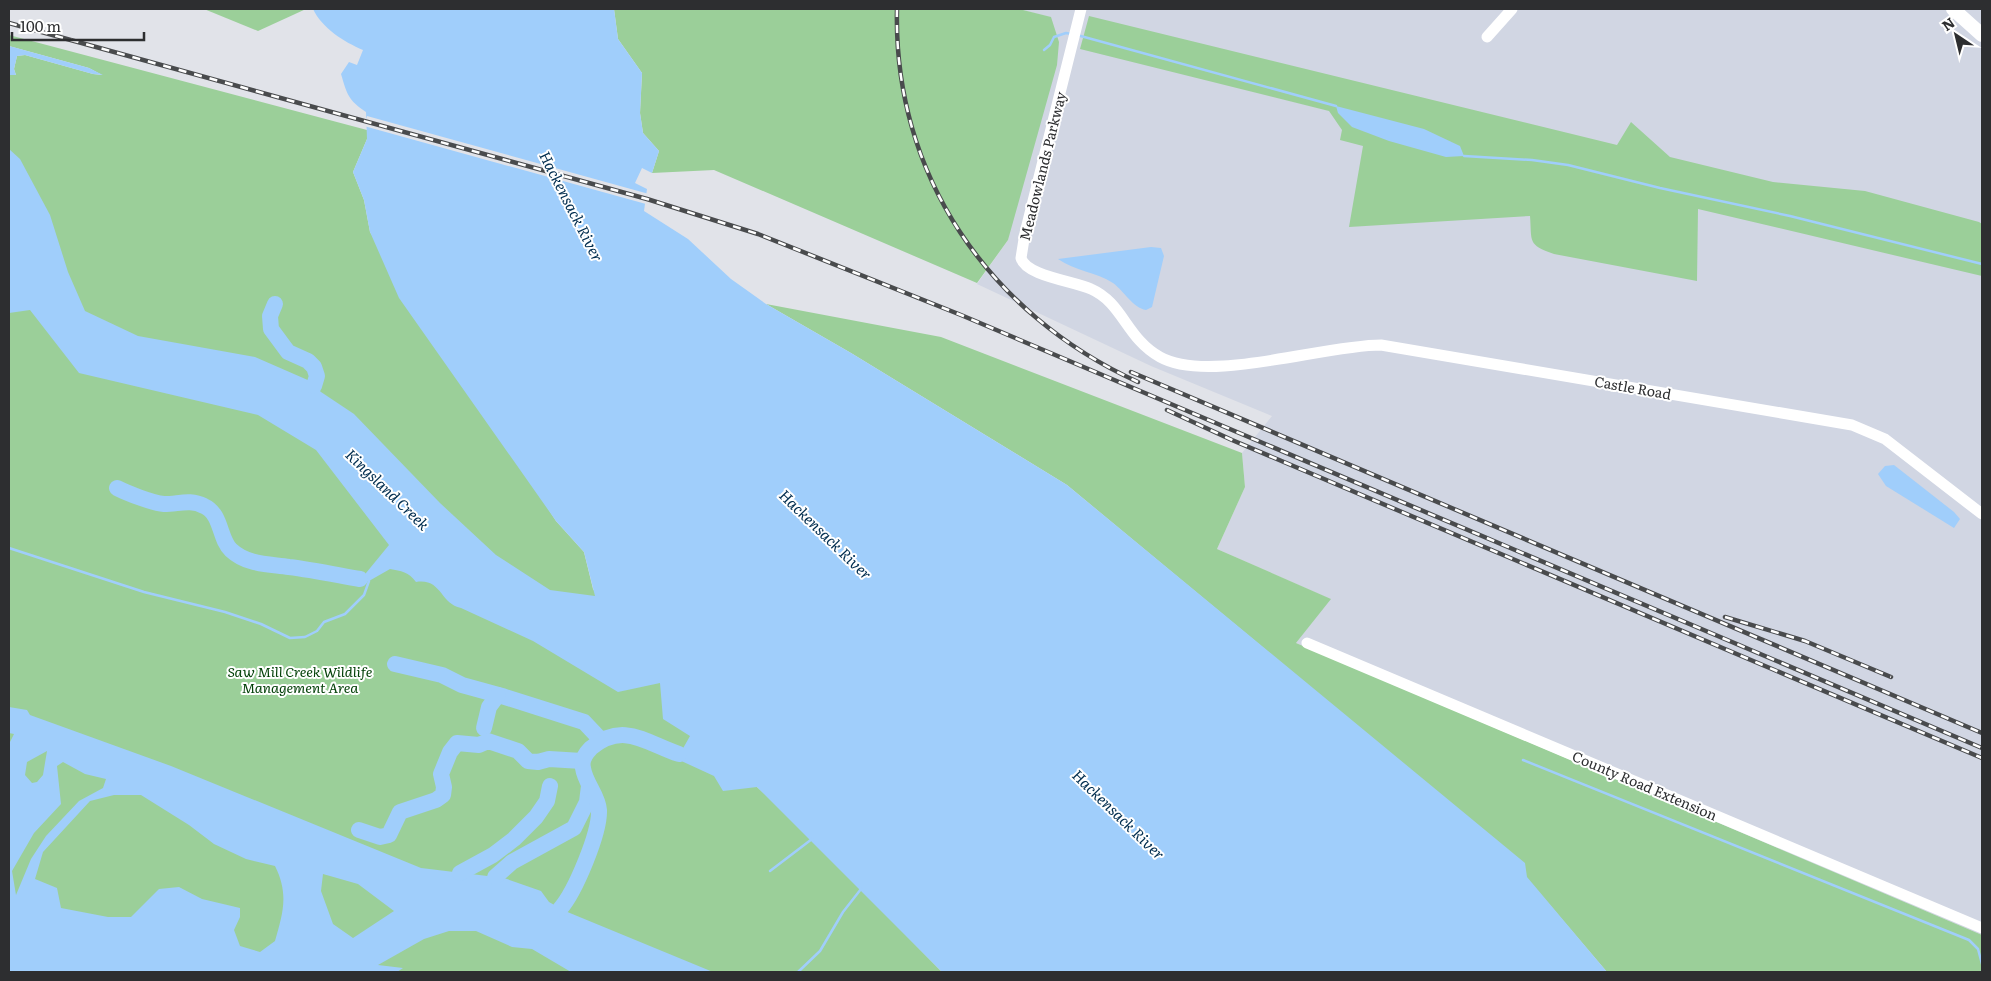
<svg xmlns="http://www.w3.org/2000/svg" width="1991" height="981" font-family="Literata,serif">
	<rect width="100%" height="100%" fill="#e1e3e9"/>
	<polygon fill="#d1d6e3" points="1019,9 1982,9 1982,935 1296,643 1330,599 1217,549 1245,487 1242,453 1272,416 1151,366 977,284 1008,240 1051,18"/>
	<g fill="#9bcf99">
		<polygon points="204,9 306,9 258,31"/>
		<polygon points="614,9 1019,9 1051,17 1059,42 1057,65 1008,240 977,283 714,170 652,173 659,151 643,133 640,113 642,73 618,39"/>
		<path d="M1089,16L1617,145L1631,122L1670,157L1773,182L1865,191L1979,222L1982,224V276L1698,209L1697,281L1554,254C1527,245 1532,241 1530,216L1349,227L1363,146L1340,140L1342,130L1329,111L1080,49Z"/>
		<polygon points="9,35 367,130 367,139 353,172 364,200 370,232 556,521 584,552 593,589 660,683 757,787 784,811 942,972 9,972 9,75 16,75 14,69 17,56 25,55 93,74 102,75 89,68 9,46"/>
		<polygon points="766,304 941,337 1242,453 1245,487 1217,549 1331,599 1296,643 1982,935 1982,972 1607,972 1526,877 1451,807 1296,675 1067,485 851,353"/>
	</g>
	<g fill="#a0cefb" fill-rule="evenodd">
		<path d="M313,9H614L618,39L642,73L640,113L643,133L659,151L652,173L642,168L635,183L647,189L644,211L688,239L731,279L766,304L851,353L1067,485L1525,863L1527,877L1607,972H942L757,787L723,791L714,776L677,759L690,736L663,719L660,683L618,692L533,641L461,608C440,604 442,578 416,582C409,572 401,571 390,569L369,581L357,584L389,545L316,450L258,415L79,373L30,310L9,313V149L20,159L50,215L68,272L85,311L138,336L255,357L310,381L321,392L354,414L440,503L496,555L550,590L595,596L584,552L556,521L399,298L370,232L364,200L353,172L367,139L366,112C348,100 347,94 341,74L349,62L357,65L363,50C344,42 322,28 313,9Z"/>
		<polygon points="9,46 89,68 103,75 93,74 25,55 17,56 14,69 16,75 9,75"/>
		<polygon points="1336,106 1424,129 1460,146 1464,156 1446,157 1389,141 1352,127 1338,113"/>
		<path d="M1151,247L1161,248L1164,256L1152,307L1146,310C1133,308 1124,291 1113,283C1096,272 1075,271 1058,259Z"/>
		<polygon points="1894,465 1954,512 1960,519 1954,528 1886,486 1878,474 1885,466"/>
		<path d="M9,707L27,710L30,715L171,766L421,868L504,878L541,891L549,902L565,911L713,972H571L532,949L512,947L476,931H449L424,939L378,965L403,968L397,972H9V744L14,734L9,733ZM47,751L43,775L37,782L32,783L25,775L27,762ZM63,762L85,774L106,779L103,788L79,801L46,836L31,859L16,895L12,871L34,833L61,804L57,766ZM114,795H141L189,825L214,844L246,859L275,866C289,894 283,913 275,941L260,952L240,946L234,930L240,917V908L202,899L179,887L159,889L131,917H108L61,908L57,888L35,879L43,852L90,801ZM323,874L358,884L394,911L353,938L333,924L321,891Z"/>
	</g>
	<polygon fill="#e1e3e9" points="367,116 649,194 646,204 364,126"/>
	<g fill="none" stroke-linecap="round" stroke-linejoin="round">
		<g stroke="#a0cefb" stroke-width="2.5">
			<polyline points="1077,35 1336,106"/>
			<polyline points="1044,50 1050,45 1054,37 1066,33 1072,34"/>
			<polyline points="1464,156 1532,160 1568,165 1660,188 1790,216 1982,264"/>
			<polyline points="9,548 144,592 225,612 261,624 290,638 305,637 317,631 324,622 345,614 364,595 369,581"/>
			<polyline points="1523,760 1969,940 1978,949 1982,964"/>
			<polyline points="770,871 812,839"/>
			<polyline points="798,972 820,951 843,912 861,889"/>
			<polyline points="1982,972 1982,971"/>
		</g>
		<g stroke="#a0cefb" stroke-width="16">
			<polyline points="275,304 270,316 271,329 288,352 308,361 314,367 317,376 314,386"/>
			<path d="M117,488C127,493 152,503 164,504C179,504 190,499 204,506C222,514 219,539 231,550C247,565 269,564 289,567C313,570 337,575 360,579"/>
			<polyline points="395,664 442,675 462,685 502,696 584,722 601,740"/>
			<polyline points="484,728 489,707 498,695"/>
			<polyline points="359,830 380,837 389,835 400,812 436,800 443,795 444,787 441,774 450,752 457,743 479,745 488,741 518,751 528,761 538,762 549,759 582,761"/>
			<polyline points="460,873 493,855 514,839 536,817 547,801 550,786"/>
			<polyline points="495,877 512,862 574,828 587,802 589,786"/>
			<path d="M560,909C575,892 600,833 599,810C598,795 585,783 583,768C581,760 585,754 591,748C623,721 646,743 679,754"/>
		</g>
		<g stroke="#fff" stroke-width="11">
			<path d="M1081,9L1025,233L1021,258C1026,276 1074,281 1091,289C1123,303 1126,338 1160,357C1208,384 1323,345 1381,345L1852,425L1885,439L1982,514"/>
			<polyline points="1487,37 1512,9"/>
			<polyline points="1307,643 1982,928"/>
		</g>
		<polyline stroke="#fff" stroke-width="14" points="1953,9 1982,35"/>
		<defs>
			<g id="rail">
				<path d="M897,9C893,175 989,314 1138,382"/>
				<polyline points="9,23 647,199 758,234 961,315 1982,748"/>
				<polyline points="1131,372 1982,733"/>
				<polyline points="1167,410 1232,440 1982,758"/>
				<polyline points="1725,617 1805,641 1891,677"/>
			</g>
		</defs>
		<use href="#rail" stroke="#494b4d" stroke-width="4.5"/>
		<use href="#rail" stroke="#fff" stroke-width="2.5" stroke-dasharray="8" stroke-linecap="butt"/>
	</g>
	<g text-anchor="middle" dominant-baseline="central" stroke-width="4" stroke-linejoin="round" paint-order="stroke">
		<g font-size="14" fill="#2d2e30" stroke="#fff">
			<text transform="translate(1042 166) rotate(-76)">Meadowlands Parkway</text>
			<text transform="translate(1633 387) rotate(10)">Castle Road</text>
			<text transform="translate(1645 785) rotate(23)">County Road Extension</text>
		</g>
		<g font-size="14" font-style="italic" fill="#034108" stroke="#fff">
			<text x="300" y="671">Saw Mill Creek Wildlife<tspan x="300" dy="16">Management Area</tspan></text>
		</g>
		<g font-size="15" font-style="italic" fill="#002d4f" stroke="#fff">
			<text transform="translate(572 206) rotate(63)">Hackensack River</text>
			<text transform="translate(388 489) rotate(44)">Kingsland Creek</text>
			<text transform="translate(826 534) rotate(44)">Hackensack River</text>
			<text transform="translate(1119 814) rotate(44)">Hackensack River</text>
		</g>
	</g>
	<rect width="1991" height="981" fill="none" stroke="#2d2e30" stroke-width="20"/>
	<g transform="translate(1956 35) rotate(325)" stroke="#ffffff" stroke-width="4" paint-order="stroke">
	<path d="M0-4L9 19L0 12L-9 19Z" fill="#2d2e30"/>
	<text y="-8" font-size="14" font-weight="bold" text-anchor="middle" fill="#2d2e30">N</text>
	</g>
	<path d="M12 32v8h132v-8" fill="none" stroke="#2d2e30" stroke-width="2.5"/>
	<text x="20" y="32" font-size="15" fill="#2d2e30" stroke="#ffffff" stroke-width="4" paint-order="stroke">100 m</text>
</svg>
